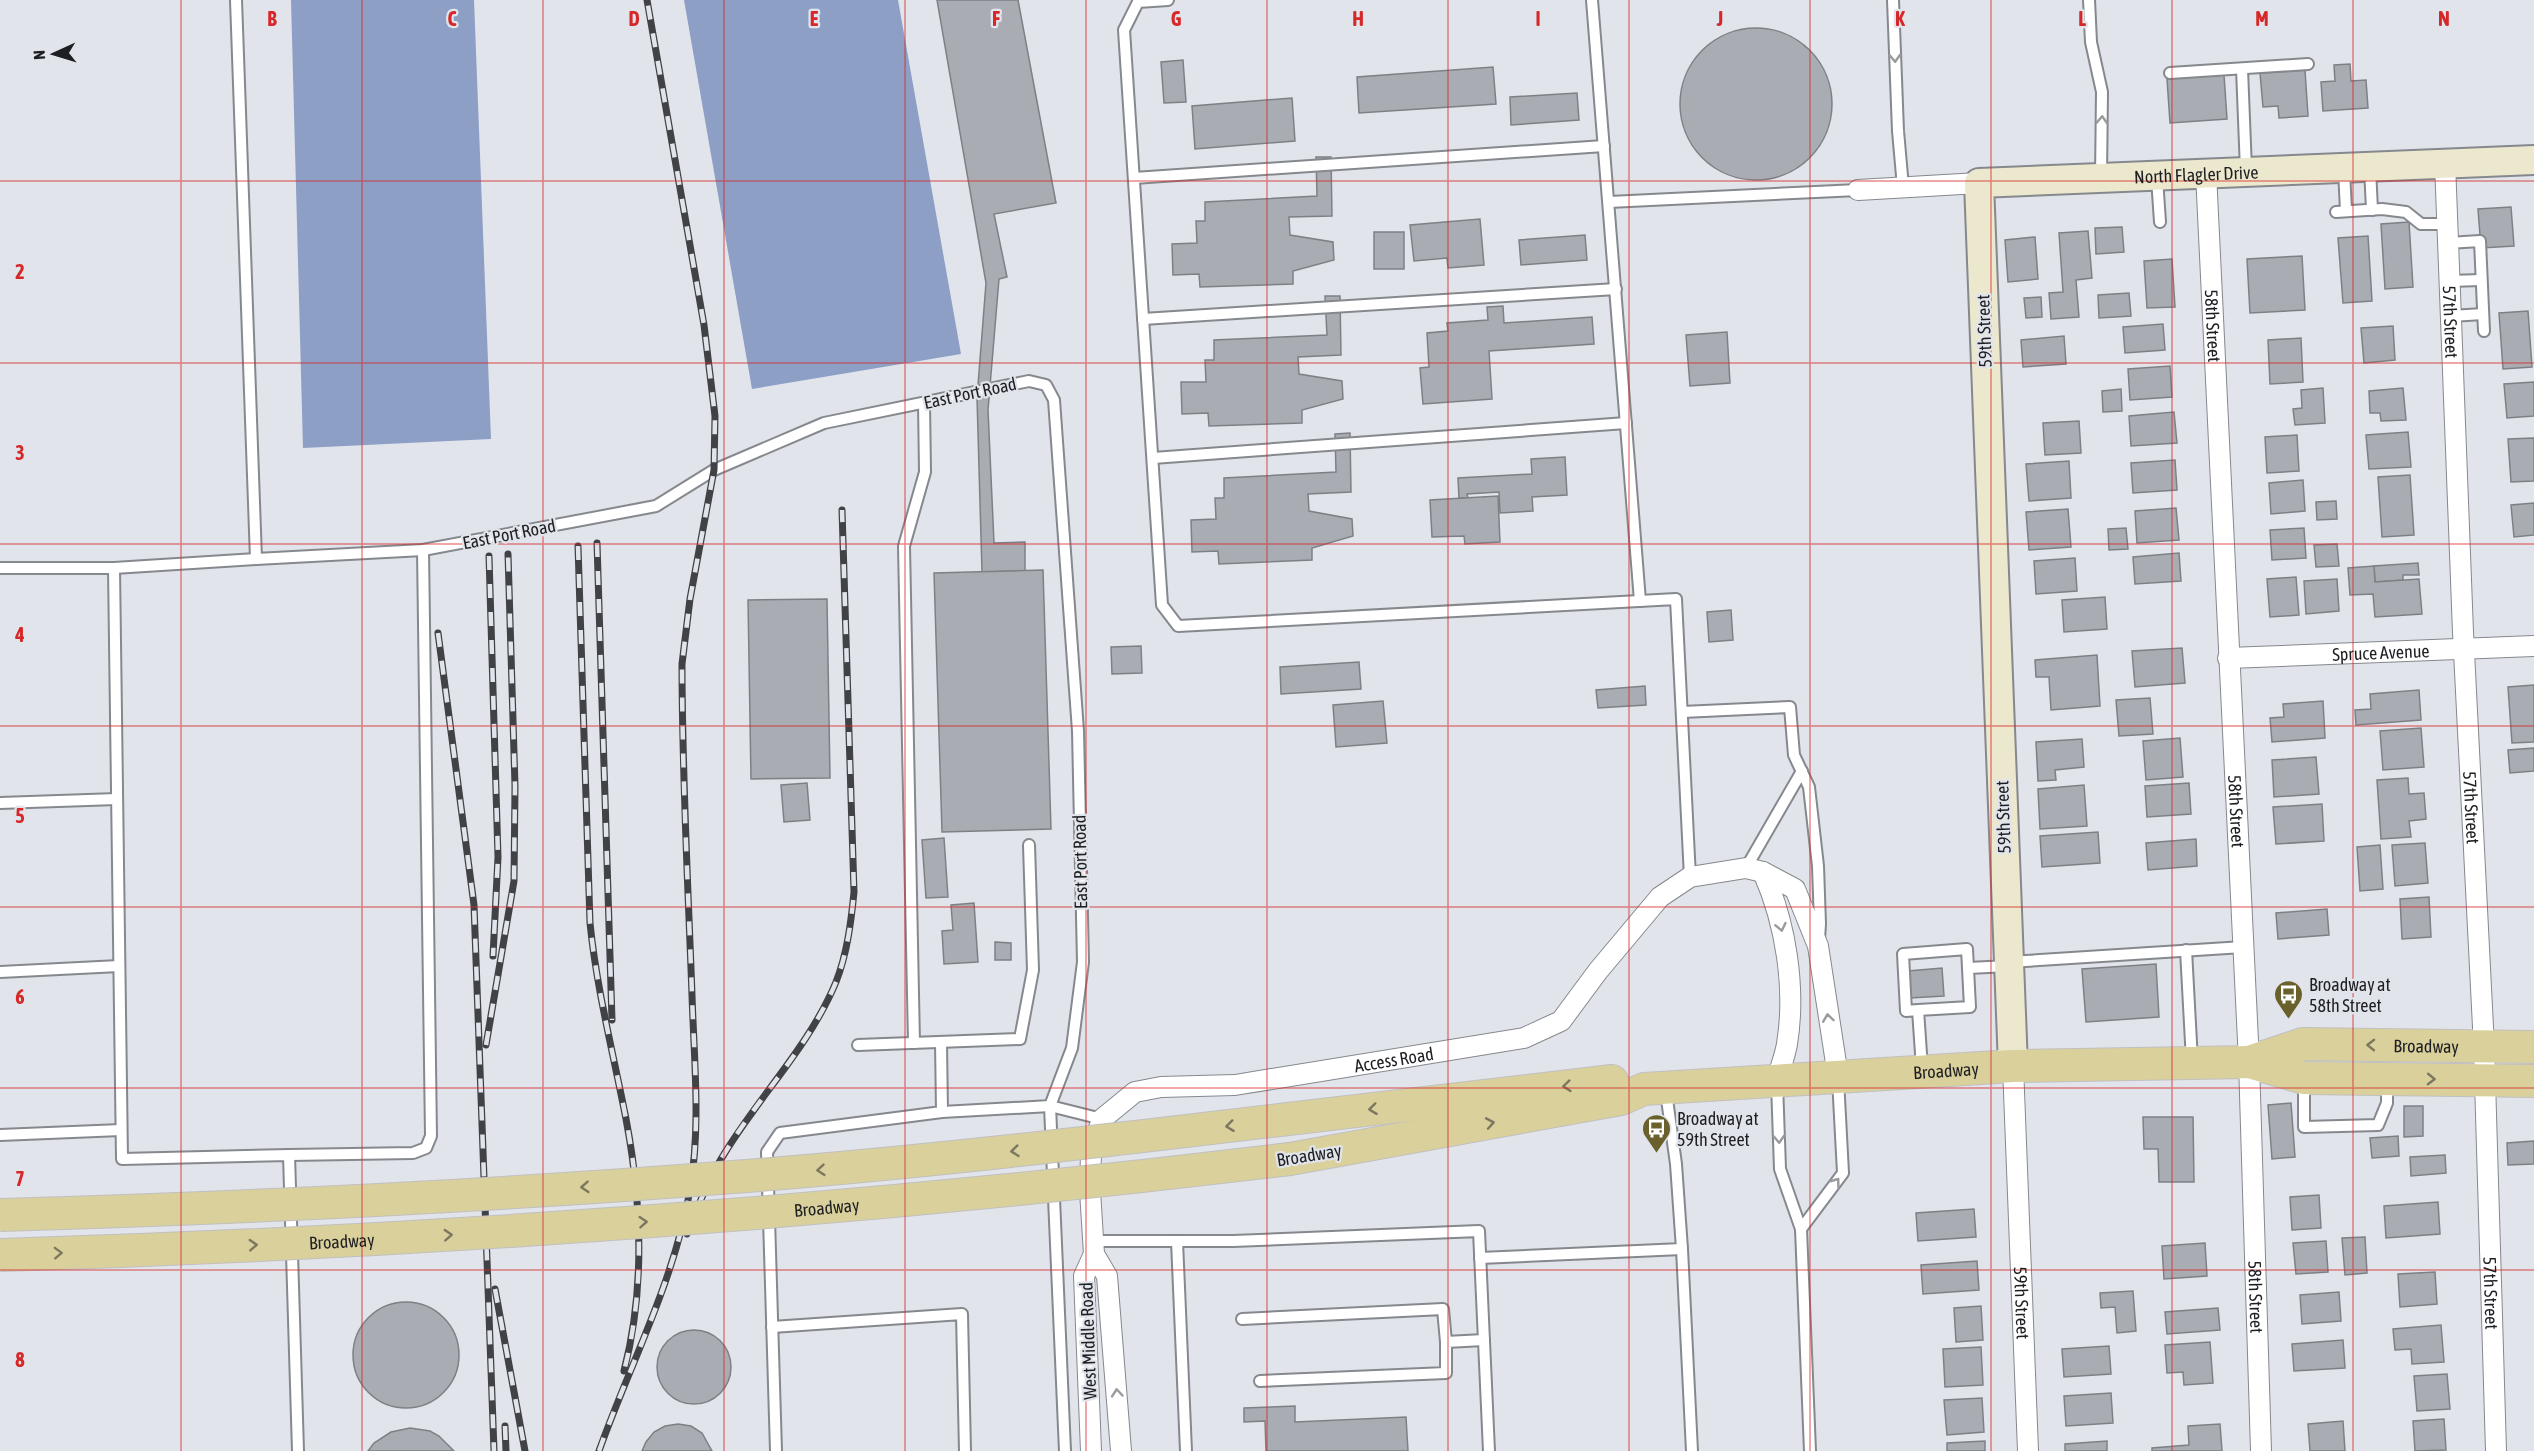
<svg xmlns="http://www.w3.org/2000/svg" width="2534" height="1451" font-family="'Asap Condensed',sans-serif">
	<rect width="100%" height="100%" fill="#e1e4eb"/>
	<g fill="#8d9fc5">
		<polygon points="291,0 474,0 491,439 303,448"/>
		<polygon points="684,0 898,0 961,354 752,389"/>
	</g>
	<g fill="#a9acb2" stroke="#7e8086" stroke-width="1.5">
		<polygon points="937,0 1018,0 1056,203 994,214 1007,277 999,279 988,410 994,543 1025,542 1025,571 982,572 977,398 986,283"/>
		<circle cx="1756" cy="104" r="76"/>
		<polygon points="1183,60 1186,102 1164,103 1161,62"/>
		<polygon points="2350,64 2351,81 2366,80 2368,108 2323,111 2321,82 2335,81 2334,65"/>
		<polygon points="1493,67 1496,104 1359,113 1357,77"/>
		<polygon points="2305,70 2308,116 2279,118 2278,106 2263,107 2260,73"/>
		<polygon points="2224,75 2227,119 2170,123 2167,79"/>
		<polygon points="1577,93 1579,120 1511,125 1510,97"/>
		<polygon points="1292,98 1295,141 1195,149 1192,106"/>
		<polygon points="1316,157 1331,157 1332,216 1289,217 1290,235 1333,242 1334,260 1293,271 1293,284 1200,287 1199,274 1173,275 1172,244 1197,243 1196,221 1205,221 1205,202 1317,196"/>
		<polygon points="2511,207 2514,246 2481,248 2478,209"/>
		<polygon points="1480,219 1484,265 1448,268 1447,258 1414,261 1410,225"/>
		<polygon points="2409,222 2413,287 2385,289 2381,224"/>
		<polygon points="2122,227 2124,252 2096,254 2095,228"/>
		<polygon points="2088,231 2092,278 2076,280 2079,317 2051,319 2049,293 2063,292 2059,233"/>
		<rect x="1374" y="232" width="30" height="37"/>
		<polygon points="1585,235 1587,260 1521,265 1519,240"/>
		<polygon points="2368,236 2372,301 2343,303 2338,238"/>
		<polygon points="2035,237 2038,279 2008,282 2005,240"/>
		<polygon points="2302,256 2305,310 2250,313 2247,259"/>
		<polygon points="2172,259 2175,307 2147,308 2144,261"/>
		<polygon points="2129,293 2131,316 2099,318 2098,295"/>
		<polygon points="1325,296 1340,296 1341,355 1298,357 1299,374 1342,381 1343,399 1302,410 1302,423 1209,426 1208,413 1182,414 1181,382 1206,382 1205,360 1214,360 1214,340 1327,335"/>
		<polygon points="2041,297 2042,317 2026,318 2024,298"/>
		<polygon points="1503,306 1504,323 1592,317 1594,344 1489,351 1492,399 1423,404 1420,368 1429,367 1427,333 1448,331 1447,323 1488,320 1487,307"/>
		<polygon points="2528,311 2532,367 2503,369 2499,313"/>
		<polygon points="2163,324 2165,350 2125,353 2123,327"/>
		<polygon points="2393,326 2395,360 2364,363 2361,328"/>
		<polygon points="1727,332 1730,383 1690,386 1686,335"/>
		<polygon points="2064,336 2066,364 2023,367 2021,340"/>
		<polygon points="2301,338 2303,382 2270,384 2268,340"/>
		<polygon points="2170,366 2172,397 2130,400 2128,369"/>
		<polygon points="2534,382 2534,416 2507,418 2504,384"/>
		<polygon points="2323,388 2325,423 2295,425 2293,409 2302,408 2301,390"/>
		<polygon points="2403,388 2406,420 2381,421 2380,413 2370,413 2369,391"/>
		<polygon points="2121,389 2122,411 2103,412 2102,391"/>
		<polygon points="2174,412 2177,443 2131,446 2129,416"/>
		<polygon points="2079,421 2081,453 2045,455 2043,423"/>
		<polygon points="2408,432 2411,467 2369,469 2366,435"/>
		<polygon points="1350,433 1351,492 1308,494 1309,511 1352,519 1353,536 1312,548 1312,560 1219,564 1218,551 1192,552 1191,520 1216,519 1215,498 1224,498 1224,478 1336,472 1335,434"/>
		<polygon points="2297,435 2299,471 2267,473 2265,437"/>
		<polygon points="2534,438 2534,481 2511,482 2508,439"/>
		<polygon points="1565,457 1567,495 1532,497 1533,511 1500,513 1499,492 1467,494 1468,498 1459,498 1458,478 1532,474 1531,459"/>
		<polygon points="2175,460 2177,490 2133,493 2131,463"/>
		<polygon points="2069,461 2071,498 2029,501 2026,464"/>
		<polygon points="2410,475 2414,535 2382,537 2378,477"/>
		<polygon points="2303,480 2305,511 2271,514 2269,483"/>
		<polygon points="1498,496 1500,542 1465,544 1464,536 1432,537 1430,500"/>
		<polygon points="2336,501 2337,519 2317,520 2316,502"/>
		<polygon points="2534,503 2534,535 2514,537 2511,505"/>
		<polygon points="2176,508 2179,540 2137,543 2135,511"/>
		<polygon points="2068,509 2071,547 2029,550 2026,512"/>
		<polygon points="2126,528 2128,549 2109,550 2108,529"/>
		<polygon points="2304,528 2306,558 2272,560 2270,530"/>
		<polygon points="2337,544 2339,566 2316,567 2314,545"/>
		<polygon points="2179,553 2181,581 2135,584 2133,557"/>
		<polygon points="2075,558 2077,591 2036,594 2034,561"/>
		<polygon points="2418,563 2419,575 2403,575 2403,580 2375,582 2374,566"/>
		<polygon points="2374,566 2375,582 2419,579 2422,614 2375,617 2373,594 2350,595 2348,568"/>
		<polygon points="1043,570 1051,829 942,832 934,573"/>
		<polygon points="2296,577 2299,615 2270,617 2267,579"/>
		<polygon points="2337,579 2339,611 2306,614 2304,581"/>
		<polygon points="2105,597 2107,629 2064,632 2062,600"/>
		<polygon points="827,599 830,778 751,779 748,600"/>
		<polygon points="1731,610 1733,640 1709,642 1707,612"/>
		<polygon points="1141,646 1142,673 1112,674 1111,647"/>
		<polygon points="2182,648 2185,683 2135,687 2132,651"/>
		<polygon points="2097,655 2100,706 2051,710 2049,677 2036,677 2035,660"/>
		<polygon points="1359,662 1361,689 1281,694 1280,667"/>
		<polygon points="2534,685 2534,742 2512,743 2508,687"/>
		<polygon points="1645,686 1646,705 1598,708 1596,690"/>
		<polygon points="2419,690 2421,720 2356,725 2355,710 2371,709 2370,694"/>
		<polygon points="2150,698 2153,734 2119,736 2116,700"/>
		<polygon points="1383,701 1387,743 1336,747 1333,705"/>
		<polygon points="2323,701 2325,738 2272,742 2270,718 2284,717 2283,704"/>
		<polygon points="2421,728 2424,767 2383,770 2380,731"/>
		<polygon points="2180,738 2183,777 2146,780 2143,741"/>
		<polygon points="2082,739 2084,767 2055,770 2056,780 2038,781 2036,742"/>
		<polygon points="2534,748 2534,771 2510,773 2508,750"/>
		<polygon points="2316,757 2319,794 2274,797 2272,760"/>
		<polygon points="2408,778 2409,794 2424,793 2426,819 2409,821 2411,837 2381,839 2377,780"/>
		<polygon points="807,783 810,820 784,822 781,785"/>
		<polygon points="2189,783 2191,814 2147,817 2145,786"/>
		<polygon points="2084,785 2087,826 2040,829 2038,789"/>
		<polygon points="2322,804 2324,841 2276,844 2273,807"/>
		<polygon points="2098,832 2100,863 2042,867 2040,836"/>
		<polygon points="944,838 948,897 926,898 922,840"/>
		<polygon points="2196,839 2197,866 2148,870 2146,843"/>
		<polygon points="2425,843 2428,883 2395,886 2392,845"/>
		<polygon points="2380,845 2383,889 2360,891 2357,847"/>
		<polygon points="2429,897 2431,937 2402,939 2400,899"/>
		<polygon points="974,903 978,962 944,964 942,931 953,930 951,905"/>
		<polygon points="2327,909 2329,935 2278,939 2276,913"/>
		<polygon points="995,942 1011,943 1011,960 995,960"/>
		<polygon points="2156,964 2159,1017 2086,1022 2082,969"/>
		<polygon points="1942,968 1944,996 1910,998 1908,971"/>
		<polygon points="2291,1103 2295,1157 2272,1159 2268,1105"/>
		<polygon points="2404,1106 2423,1106 2423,1136 2404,1137"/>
		<polygon points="2143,1117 2193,1117 2194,1182 2159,1182 2158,1149 2144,1149"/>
		<polygon points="2398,1136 2399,1156 2372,1158 2370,1138"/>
		<polygon points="2534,1141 2534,1164 2508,1165 2507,1143"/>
		<polygon points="2445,1155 2446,1173 2411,1176 2410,1157"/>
		<polygon points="2319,1195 2321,1228 2292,1230 2290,1197"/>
		<polygon points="2438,1202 2440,1234 2386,1238 2384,1206"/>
		<polygon points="1974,1209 1976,1237 1918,1241 1916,1213"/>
		<polygon points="2365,1237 2367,1273 2345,1275 2342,1238"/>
		<polygon points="2326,1241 2328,1272 2296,1274 2293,1243"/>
		<polygon points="2205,1243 2207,1276 2164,1279 2162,1246"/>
		<polygon points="1977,1261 1979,1290 1923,1294 1921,1265"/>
		<polygon points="2435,1272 2437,1304 2400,1307 2398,1274"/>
		<polygon points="2133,1291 2136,1331 2117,1333 2115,1307 2101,1308 2100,1293"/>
		<polygon points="2339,1292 2341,1321 2302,1324 2300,1295"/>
		<circle cx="406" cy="1355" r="53"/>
		<polygon points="1981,1306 1983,1340 1956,1342 1954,1308"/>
		<polygon points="2218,1308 2220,1330 2167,1334 2165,1312"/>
		<polygon points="2441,1325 2444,1362 2412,1364 2411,1349 2395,1350 2393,1329"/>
		<circle cx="694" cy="1367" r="37"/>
		<polygon points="2343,1340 2345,1368 2294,1371 2292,1344"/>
		<polygon points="2210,1342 2213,1383 2184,1385 2183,1372 2167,1373 2165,1345"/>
		<polygon points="2109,1346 2111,1374 2064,1377 2062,1349"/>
		<polygon points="1981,1347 1983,1385 1945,1387 1943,1349"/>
		<polygon points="2447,1374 2450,1409 2417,1411 2414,1376"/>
		<polygon points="2111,1393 2113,1423 2066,1426 2064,1396"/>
		<polygon points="1982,1398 1984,1432 1947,1435 1944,1400"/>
		<polygon points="1295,1406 1295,1422 1406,1417 1408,1451 1266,1451 1265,1421 1244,1422 1244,1408"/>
		<polygon points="2444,1419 2446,1450 2415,1451 2413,1421"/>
		<polygon points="2343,1421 2345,1451 2310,1451 2308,1424"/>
		<polygon points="678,1424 691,1426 702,1433 712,1451 642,1451 646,1442 654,1432 665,1426"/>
		<polygon points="2220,1424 2222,1451 2152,1451 2152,1448 2189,1445 2188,1426"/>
		<polygon points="410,1428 430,1431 439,1436 454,1451 368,1451 374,1443 391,1432"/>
		<polygon points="1985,1441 1985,1451 1947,1451 1947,1443"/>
		<polygon points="2107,1441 2107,1451 2065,1451 2065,1444"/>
	</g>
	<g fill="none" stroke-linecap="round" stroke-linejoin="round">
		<defs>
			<g id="lane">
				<polyline points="236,0 256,559 423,550 656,506 714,470 824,423 1029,381 1046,385 1054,400 1078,731 1083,962 1072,1048 1050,1106 942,1112"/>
				<polyline points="1168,0 1138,2 1124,30 1162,605 1178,626 1676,599 1690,877"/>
				<polyline points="1592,0 1640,601"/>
				<polyline points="1893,0 1898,131 1903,187"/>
				<polyline points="2089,0 2091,42 2102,92 2101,178"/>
				<polyline points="2242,69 2246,170"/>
				<polyline points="2170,73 2308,64"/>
				<polyline points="2370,168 2372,210"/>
				<polyline points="2344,170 2346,211"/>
				<polyline points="1134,178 1604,146"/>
				<polyline points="2157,178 2160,222"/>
				<polyline points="1609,202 1858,190"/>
				<polyline points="2336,212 2382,209 2406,212 2421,224 2447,224"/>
				<polyline points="2448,243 2480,241 2484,331"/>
				<polyline points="2449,281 2481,280"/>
				<polyline points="2451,316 2483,314"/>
				<polyline points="1143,319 1616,289"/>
				<polyline points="1153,458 1626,423"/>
				<polyline points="0,568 114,568 256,559"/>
				<polyline points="114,568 122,1159 289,1155 298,1451"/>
				<polyline points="1682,712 1790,707 1794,755 1809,787 1818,866 1820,924 1819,939"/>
				<polyline points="0,803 117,799"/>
				<polyline points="1746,868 1802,771"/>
				<polyline points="2186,950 2192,1061"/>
				<polyline points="2009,962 2243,947"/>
				<polyline points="1968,968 2009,966"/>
				<polyline points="0,972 119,966"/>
				<polyline points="1918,1010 1906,1011 1903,954 1967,949 1970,1007 1918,1010 1922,1068"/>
				<polyline points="914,1043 904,546 925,472 924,403"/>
				<polyline points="858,1045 1020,1039 1033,970 1029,845"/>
				<polyline points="2304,1081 2304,1127 2378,1125 2387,1103 2387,1082"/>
				<polyline points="1777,1083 1780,1169 1801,1229 1810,1451"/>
				<polyline points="0,1135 121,1130"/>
				<polyline points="289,1155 413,1153 426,1148 431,1136 423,550"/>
				<polyline points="1801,1229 1843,1173 1838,1079"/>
				<polyline points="1093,1241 1233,1241 1479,1231 1489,1451"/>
				<polyline points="1177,1241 1186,1451"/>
				<polyline points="1682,1249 1692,1451"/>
				<polyline points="1480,1258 1682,1249 1676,1164 1666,1092"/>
				<polyline points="1242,1319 1443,1309 1446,1342"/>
				<polyline points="772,1327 962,1314 965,1451"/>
				<polyline points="1260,1381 1446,1373 1446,1342 1484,1340"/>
				<polyline points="776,1451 767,1152 780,1133 942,1112 941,1042"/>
				<polyline points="1065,1451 1050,1106 1102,1119"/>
			</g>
			<g id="street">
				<path id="s1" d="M2445,163L2463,632L2484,1047L2496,1451"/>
				<path id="s2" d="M2206,173L2249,1062L2261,1451"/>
				<polyline points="1858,190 1979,183"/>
				<path id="s3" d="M2228,658L2534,646"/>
				<path d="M1763,872C1786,924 1796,988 1787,1044C1785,1056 1780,1068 1777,1080"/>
				<path id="s4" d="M2013,1066L2028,1451"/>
				<polyline points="1091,1451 1084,1276 1094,1254"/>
				<path id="s5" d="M1121,1451L1107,1276L1094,1254L1090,1191L1091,1153L1102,1119L1135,1092L1161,1087L1235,1085L1524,1038L1561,1021L1598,971L1660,897L1690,877L1746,868L1763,872L1795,889L1818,946L1838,1076"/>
			</g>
			<g id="secondary">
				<path id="s6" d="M2013,1066L1979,183L2534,160"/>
			</g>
			<g id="primary">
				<path id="s7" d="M2249,1062L2303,1044L2534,1047"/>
				<polyline points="1288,1119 1612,1081"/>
				<path id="s8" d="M1290,1159L1621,1099L1644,1089L2013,1066L2249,1062L2304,1078L2534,1081"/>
			</g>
		</defs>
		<use href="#lane" stroke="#85888d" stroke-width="14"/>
		<use href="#street" stroke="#85888d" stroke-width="22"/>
		<use href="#secondary" stroke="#85888d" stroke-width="32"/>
		<use href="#primary" stroke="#c0c0c1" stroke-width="34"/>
		<use href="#lane" stroke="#fff" stroke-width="10"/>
		<use href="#street" stroke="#fff" stroke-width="20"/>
		<use href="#secondary" stroke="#ece8ce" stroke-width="28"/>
		<use href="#primary" stroke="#dad09c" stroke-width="32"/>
		<defs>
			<g id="rail">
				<polyline points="597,543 612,1020"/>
				<path d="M578,546L590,923C596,983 610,1040 622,1099C641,1188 647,1282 624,1371"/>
				<polyline points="489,556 498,857 493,956"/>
				<polyline points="438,633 474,905 494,1451"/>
				<polyline points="486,1045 514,881 515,786 508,554"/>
				<path d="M687,1234C698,1206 710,1176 726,1151C761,1094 810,1045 836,982C847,954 851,923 854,892L842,510"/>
				<polyline points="495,1289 525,1451"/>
				<polyline points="505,1426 506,1451"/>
				<path d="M599,1451C630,1364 674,1282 690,1190C701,1126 694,1060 692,995C688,885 682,774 682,664L690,599L714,470L715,416L704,325L647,0"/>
			</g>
		</defs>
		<use href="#rail" stroke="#414246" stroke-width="7"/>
		<use href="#rail" stroke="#e1e4eb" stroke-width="4.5" stroke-dasharray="14" stroke-linecap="butt"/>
		<defs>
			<g id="primary-bridge">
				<path d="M0,1215C244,1208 489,1196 733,1177C918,1163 1103,1141 1288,1119"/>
				<path id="s9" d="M0,1255C431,1242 861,1211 1290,1159"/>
			</g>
		</defs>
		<use href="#primary-bridge" stroke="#c0c0c1" stroke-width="34" stroke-linecap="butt"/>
		<use href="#primary-bridge" stroke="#dad09c" stroke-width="32"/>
	</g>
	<defs><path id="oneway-chevron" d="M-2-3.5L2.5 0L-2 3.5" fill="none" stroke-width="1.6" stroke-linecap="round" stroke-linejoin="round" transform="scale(1.5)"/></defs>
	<g stroke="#9a9a9c">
		<use href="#oneway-chevron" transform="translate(1895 58) rotate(88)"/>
		<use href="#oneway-chevron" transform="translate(2102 120) rotate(-88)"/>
		<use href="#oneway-chevron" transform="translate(1781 927) rotate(78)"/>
		<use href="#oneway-chevron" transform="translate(1828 1018) rotate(-98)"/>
		<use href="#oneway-chevron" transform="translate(1779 1139) rotate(88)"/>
		<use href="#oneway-chevron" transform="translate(1836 1182) rotate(-53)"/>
		<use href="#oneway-chevron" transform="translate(1117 1393) rotate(-95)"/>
	</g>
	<g stroke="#7c785f">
		<use href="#oneway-chevron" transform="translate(2371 1045) rotate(-179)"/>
		<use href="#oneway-chevron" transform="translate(2431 1079) rotate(1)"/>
		<use href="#oneway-chevron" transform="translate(1567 1086) rotate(174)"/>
		<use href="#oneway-chevron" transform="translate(1373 1109) rotate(173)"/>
		<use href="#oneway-chevron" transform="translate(1490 1123) rotate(-10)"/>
		<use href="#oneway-chevron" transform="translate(1230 1126) rotate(173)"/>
		<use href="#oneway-chevron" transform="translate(1015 1151) rotate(174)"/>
		<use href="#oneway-chevron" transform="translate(821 1170) rotate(175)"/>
		<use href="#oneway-chevron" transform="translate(585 1187) rotate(176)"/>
		<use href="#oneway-chevron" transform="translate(643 1222) rotate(-4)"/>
		<use href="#oneway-chevron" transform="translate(448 1235) rotate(-3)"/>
		<use href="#oneway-chevron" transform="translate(253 1245) rotate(-3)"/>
		<use href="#oneway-chevron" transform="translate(58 1253) rotate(-2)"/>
	</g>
	<path fill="none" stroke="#d62828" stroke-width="1.5" stroke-opacity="0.55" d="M181,0V1451M362,0V1451M543,0V1451M724,0V1451M905,0V1451M1086,0V1451M1267,0V1451M1448,0V1451M1629,0V1451M1810,0V1451M1991,0V1451M2172,0V1451M2353,0V1451M0,181H2534M0,363H2534M0,544H2534M0,726H2534M0,907H2534M0,1088H2534M0,1270H2534"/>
	<defs>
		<symbol id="bus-pin" viewBox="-11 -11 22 30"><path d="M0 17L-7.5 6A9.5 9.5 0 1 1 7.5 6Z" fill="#69602c" stroke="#e1e4eb"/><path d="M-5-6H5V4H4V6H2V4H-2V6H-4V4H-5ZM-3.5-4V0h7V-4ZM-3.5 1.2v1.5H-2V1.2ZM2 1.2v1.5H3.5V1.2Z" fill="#fff"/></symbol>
	</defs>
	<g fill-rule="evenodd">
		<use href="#bus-pin" x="2272" y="978" width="33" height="45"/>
		<use href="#bus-pin" x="1640" y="1112" width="33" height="45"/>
	</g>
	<g text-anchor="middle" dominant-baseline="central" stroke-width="4.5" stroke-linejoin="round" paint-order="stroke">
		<g font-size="18" fill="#1e1f22" stroke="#e1e4eb">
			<text stroke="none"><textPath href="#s6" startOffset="1101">North Flagler Drive</textPath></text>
			<text stroke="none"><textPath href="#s1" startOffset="159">57th Street</textPath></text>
			<text stroke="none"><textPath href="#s2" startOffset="153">58th Street</textPath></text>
			<text transform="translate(1984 331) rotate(-92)">59th Street</text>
			<text transform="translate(970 393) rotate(-12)">East Port Road</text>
			<text transform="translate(509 534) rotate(-11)">East Port Road</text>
			<text stroke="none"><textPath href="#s3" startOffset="153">Spruce Avenue</textPath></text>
			<text stroke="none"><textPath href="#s1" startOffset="645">57th Street</textPath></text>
			<text stroke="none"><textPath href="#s2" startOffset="639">58th Street</textPath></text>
			<text transform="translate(2003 817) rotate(-92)">59th Street</text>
			<text transform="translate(1080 862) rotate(-91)">East Port Road</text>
			<text stroke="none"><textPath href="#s7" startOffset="180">Broadway</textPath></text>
			<text stroke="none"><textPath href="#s5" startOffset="642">Access Road</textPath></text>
			<text stroke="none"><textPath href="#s8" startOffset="664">Broadway</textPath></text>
			<text transform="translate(1309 1155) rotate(-9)">Broadway</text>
			<text stroke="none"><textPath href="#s9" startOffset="828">Broadway</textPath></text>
			<text stroke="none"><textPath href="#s9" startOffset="342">Broadway</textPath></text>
			<text stroke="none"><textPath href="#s1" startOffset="1131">57th Street</textPath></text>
			<text stroke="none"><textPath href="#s2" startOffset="1125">58th Street</textPath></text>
			<text stroke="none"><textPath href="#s4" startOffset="237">59th Street</textPath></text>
			<text transform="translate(1088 1341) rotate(-92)">West Middle Road</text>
		</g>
		<g font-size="18" fill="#1e1f22" stroke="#e1e4eb" text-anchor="start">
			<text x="2309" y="984">Broadway at<tspan x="2309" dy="21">58th Street</tspan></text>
			<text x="1677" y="1118">Broadway at<tspan x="1677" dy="21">59th Street</tspan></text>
		</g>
	</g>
	<g font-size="20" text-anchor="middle" font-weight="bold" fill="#d62828" stroke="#e1e4eb" stroke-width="4.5" stroke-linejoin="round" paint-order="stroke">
		<text x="272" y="26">B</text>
		<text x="452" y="26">C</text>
		<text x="634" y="26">D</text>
		<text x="814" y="26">E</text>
		<text x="996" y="26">F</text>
		<text x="1176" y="26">G</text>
		<text x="1358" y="26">H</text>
		<text x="1538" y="26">I</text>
		<text x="1720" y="26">J</text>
		<text x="1900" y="26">K</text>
		<text x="2082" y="26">L</text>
		<text x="2262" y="26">M</text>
		<text x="2444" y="26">N</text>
		<text x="20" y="279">2</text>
		<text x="20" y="460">3</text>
		<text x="20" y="642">4</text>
		<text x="20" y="823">5</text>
		<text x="20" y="1004">6</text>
		<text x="20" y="1186">7</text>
		<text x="20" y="1367">8</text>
	</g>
	<g transform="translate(54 54) rotate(266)" stroke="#e1e4eb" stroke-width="4.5" paint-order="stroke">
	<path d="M0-4.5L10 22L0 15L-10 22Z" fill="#1e1f22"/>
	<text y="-9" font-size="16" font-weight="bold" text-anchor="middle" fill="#1e1f22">N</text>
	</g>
</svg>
